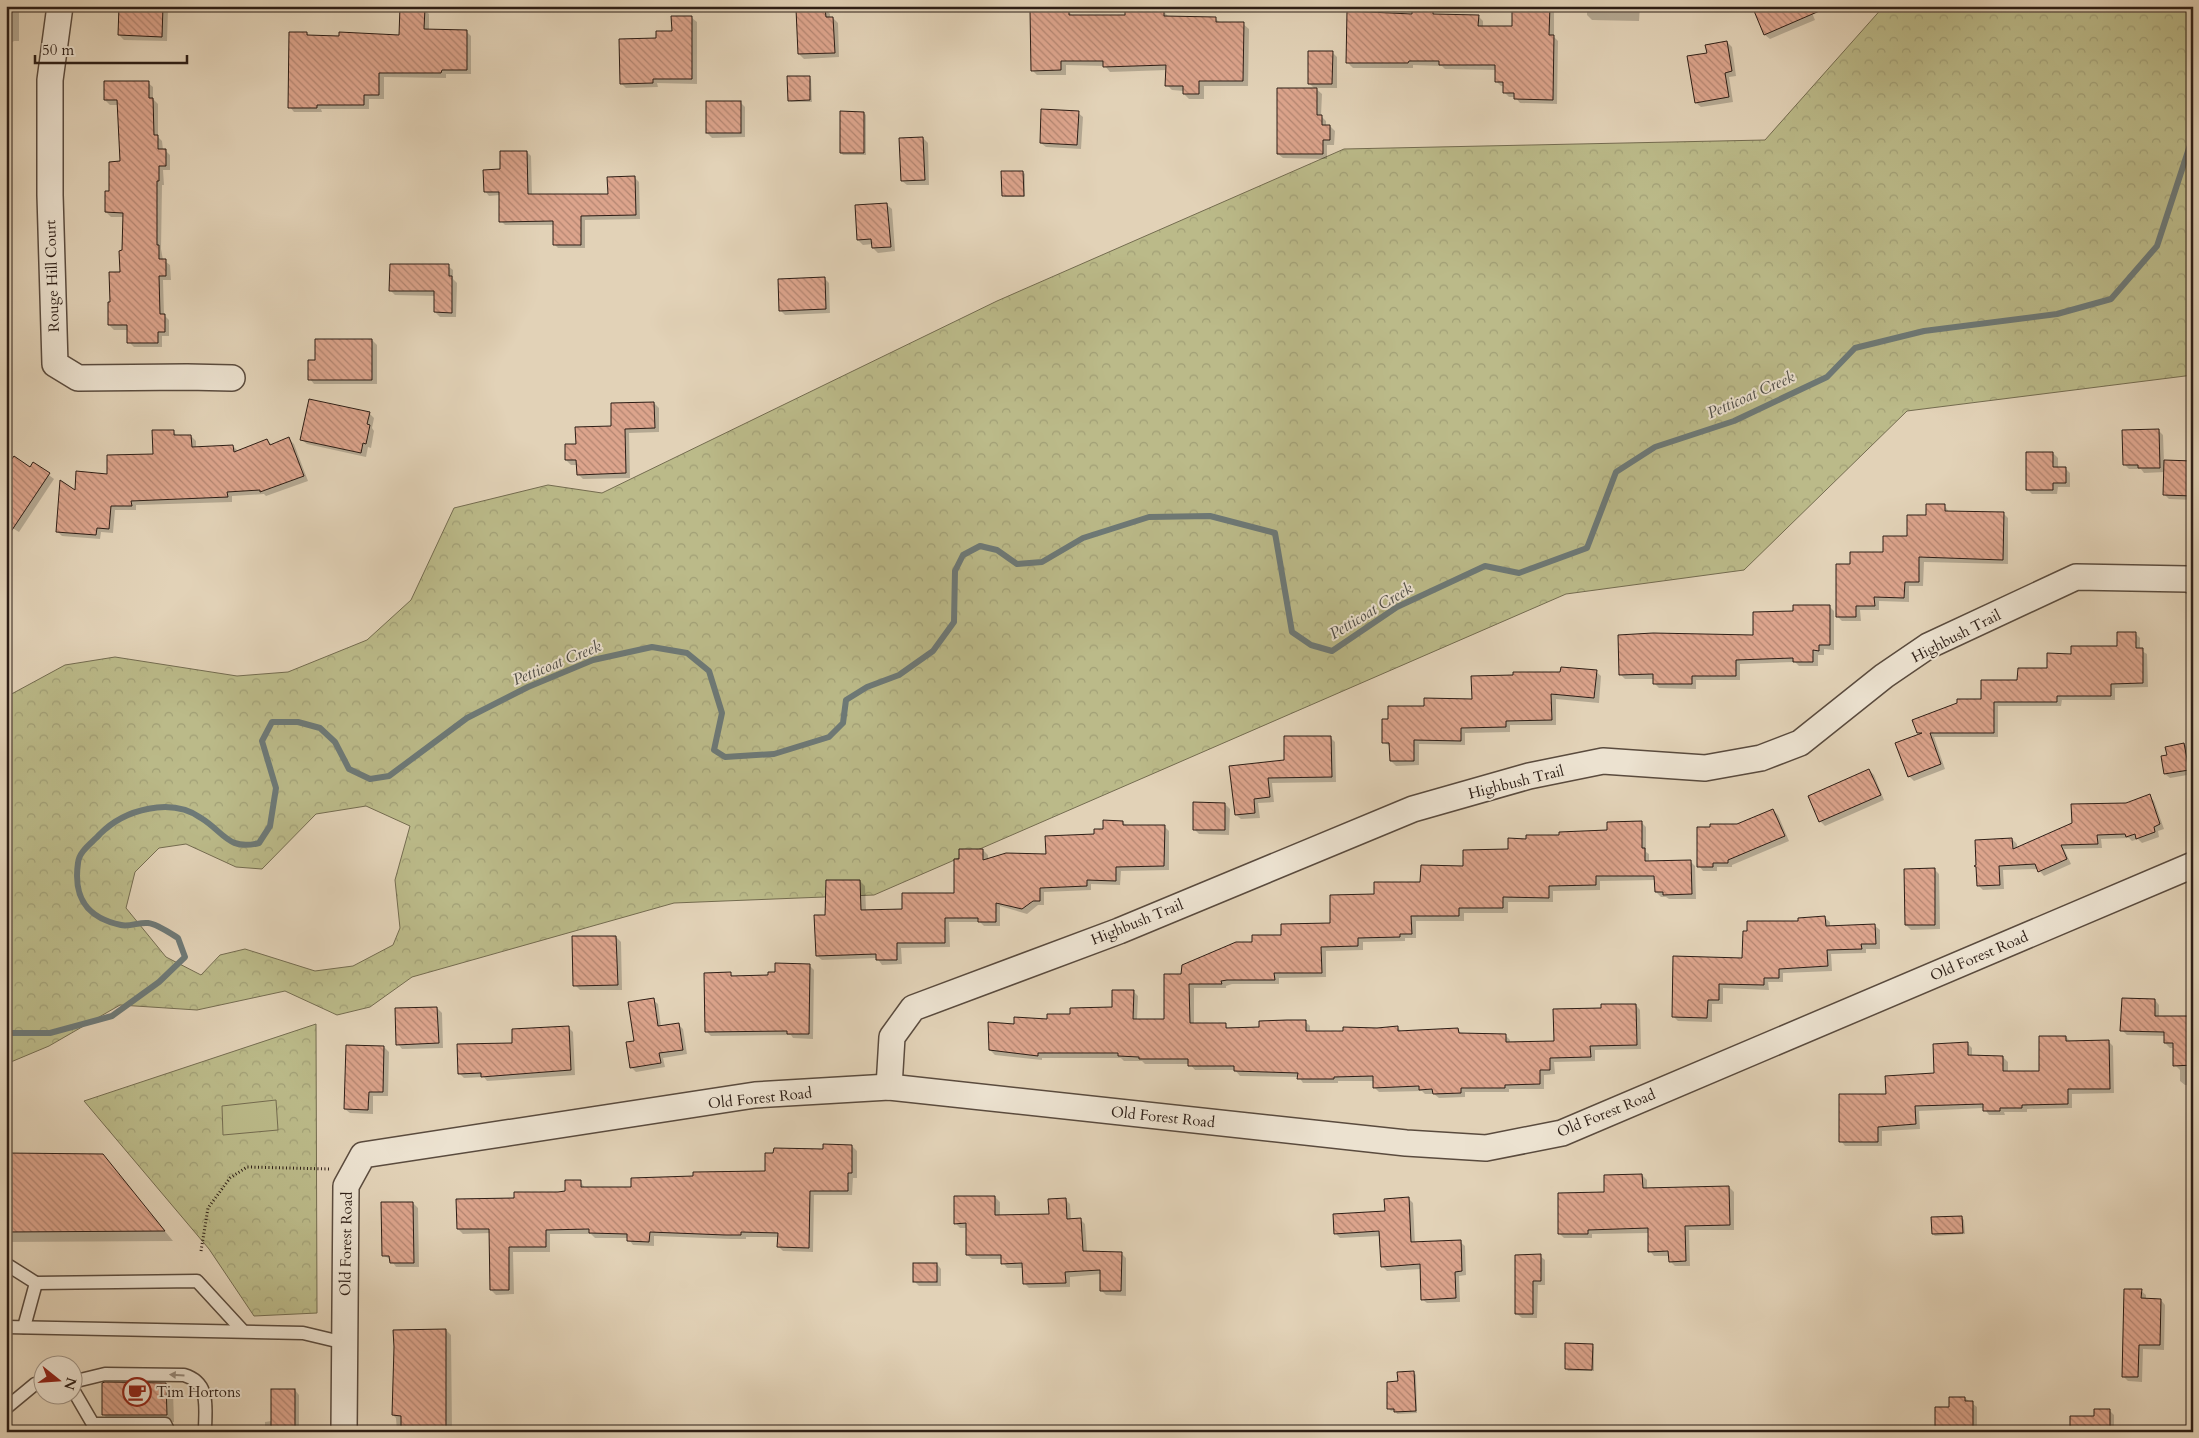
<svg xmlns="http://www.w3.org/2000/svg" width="2199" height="1438" font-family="Cardo,serif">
	<defs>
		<pattern id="forest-crowns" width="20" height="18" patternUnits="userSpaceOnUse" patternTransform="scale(1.25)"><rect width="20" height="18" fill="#bbba89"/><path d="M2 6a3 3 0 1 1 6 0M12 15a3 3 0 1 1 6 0" fill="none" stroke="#a19f76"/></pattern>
		<pattern id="building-back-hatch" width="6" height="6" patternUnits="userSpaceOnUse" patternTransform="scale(1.25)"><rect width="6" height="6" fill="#dca48c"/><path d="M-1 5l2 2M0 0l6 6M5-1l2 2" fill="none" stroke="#b38571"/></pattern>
	</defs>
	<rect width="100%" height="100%" fill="#e2d2b7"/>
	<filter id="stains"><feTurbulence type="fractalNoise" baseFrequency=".004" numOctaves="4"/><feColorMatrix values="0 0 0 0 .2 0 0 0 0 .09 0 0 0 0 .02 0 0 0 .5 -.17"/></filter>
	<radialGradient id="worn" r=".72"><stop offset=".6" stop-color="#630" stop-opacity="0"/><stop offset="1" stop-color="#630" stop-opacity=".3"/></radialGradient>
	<g fill="url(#forest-crowns)" stroke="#746c50" fill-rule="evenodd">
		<path d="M1884,6H2193V375L1907,411L1744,570L1566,594L874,895L674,903L412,977L370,1007L337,1015L285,991L197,1010L120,1005L49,1046L6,1064V697L65,665L115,657L237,676L288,672L367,640L411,600L454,508L548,485L602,493L997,301L1344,149L1765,140ZM366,806L410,826L395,880L400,928L393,945L353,966L315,971L245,949L220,955L201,975L166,957L126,908L135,872L159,848L186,844L236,867L262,869L316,814Z"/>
		<polygon points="316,1024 317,1313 254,1316 209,1249 84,1101"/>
	</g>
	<polygon fill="#bbba89" stroke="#746c50" points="276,1100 278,1130 223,1135 222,1106"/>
	<g fill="#0003">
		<polygon points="6,6 19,6 19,41 14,41 6,46"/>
		<polygon points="120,6 173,6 173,9 168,9 167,41 124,40 119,35"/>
		<polygon points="1514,6 1554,6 1554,37 1558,41 1557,104 1520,103 1515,97 1509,97 1504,92 1504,86 1501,86 1496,81 1497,70 1445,69 1442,66 1413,65 1413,68 1353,68 1348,63 1413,15 1432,12 1436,15 1478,16 1483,21 1483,27 1513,28"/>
		<polygon points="1587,6 1640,6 1639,21 1592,20 1587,15"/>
		<polygon points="1753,6 1809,6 1815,20 1770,39 1765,35"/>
		<polygon points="424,9 429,14 429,31 466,31 471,36 471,74 446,74 446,78 384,77 384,99 369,99 369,109 321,109 322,112 294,112 290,107 307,33 310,37 401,36"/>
		<polygon points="825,9 830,14 830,18 833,18 838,23 839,57 804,59 799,54"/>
		<polygon points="1068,11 1073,16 1126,16 1163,11 1169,17 1215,18 1220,23 1243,24 1249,29 1248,86 1204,86 1204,99 1189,99 1184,94 1184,91 1172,90 1167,85 1167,70 1110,72 1105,66 1066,65 1066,75 1037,75 1032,70"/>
		<polygon points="692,18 697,22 697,84 657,83 658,87 626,88 621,83 658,39 673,33"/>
		<polygon points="1727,42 1732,47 1736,76 1729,77 1733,102 1701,107 1696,103"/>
		<polygon points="1332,52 1337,57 1337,88 1315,88 1322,94 1321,116 1326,121 1326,126 1330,126 1335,131 1334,145 1327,145 1327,159 1283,158 1278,154 1315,89 1309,83"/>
		<polygon points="809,77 811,79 812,102 791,102 789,100"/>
		<polygon points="148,83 153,87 153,99 158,104 158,137 162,141 163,150 165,150 170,155 170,170 163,170 164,185 162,185 161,249 163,260 170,265 171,280 163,280 164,315 169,320 169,336 162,336 162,347 134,347 129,342 129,330 114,330 109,325 111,303 121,273 124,217 111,217 106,212 110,192 121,163 118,105 110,105 105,100"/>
		<polygon points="6,86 7,87 7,105 6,105"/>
		<polygon points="740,102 745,107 745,137 712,138 707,133"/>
		<polygon points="864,113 866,115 866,155 843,155 841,153"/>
		<polygon points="1078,113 1083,117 1081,149 1046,147 1041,143"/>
		<polygon points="923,138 928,143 929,185 907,185 902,181"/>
		<polygon points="527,152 531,156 532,195 609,195 635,178 639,182 640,219 585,220 585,248 558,248 554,244 554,225 505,225 501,221 500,195 489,196 485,191 501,171"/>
		<polygon points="1023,172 1025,174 1025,197 1005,197 1003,195"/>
		<polygon points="887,205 892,209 895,251 878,253 873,248 873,244 863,245 858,240"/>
		<polygon points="448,266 453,270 453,279 457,283 456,317 440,317 435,312 436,296 395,295 390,290"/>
		<polygon points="824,278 829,283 830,313 785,315 780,310"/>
		<polygon points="372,340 377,345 377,384 314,384 310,379 316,361"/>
		<polygon points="6,362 9,364 8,382 6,382"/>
		<polygon points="654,403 659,408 659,432 629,433 630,478 583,479 578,474 578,465 571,465 566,460 577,445"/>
		<polygon points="369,413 374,418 372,428 374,431 371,448 368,447 366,457 307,444 302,440"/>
		<polygon points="2158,430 2163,435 2164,462 2193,463 2193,500 2169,499 2164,494 2165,472 2144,473 2141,469 2129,469 2125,465"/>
		<polygon points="173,431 178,437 191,436 196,441 196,448 233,446 238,451 267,440 272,445 289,439 294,444 308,481 266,496 264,494 232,496 232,502 136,505 136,510 115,510 113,533 101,532 100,539 62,536 57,531 76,492 108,475 154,456"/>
		<polygon points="6,438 9,451 6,452"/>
		<polygon points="2053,453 2058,458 2058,468 2065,468 2070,473 2070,487 2058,487 2057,494 2032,494 2027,489"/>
		<polygon points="34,464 54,479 19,532 6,524"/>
		<polygon points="1944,505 1949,512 2003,513 2008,518 2008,564 1924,562 1923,586 1909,586 1909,602 1879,601 1879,610 1860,610 1861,621 1842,621 1837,616 1851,565 1884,553 1908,538 1927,516"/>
		<polygon points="1829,606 1834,611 1834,650 1824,649 1824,655 1818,655 1818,666 1799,666 1795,662 1740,664 1740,680 1696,680 1696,689 1659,688 1655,684 1655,679 1625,679 1620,674 1755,637 1794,612"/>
		<polygon points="2135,633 2140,638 2140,650 2147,654 2148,687 2115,688 2115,700 2062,700 2061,706 1998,706 1998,737 1934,737 1945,769 1914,781 1909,776 1921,735 1918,732 2019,681 2048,670 2072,655 2118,647"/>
		<polygon points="1596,672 1601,676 1599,703 1556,699 1556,725 1510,725 1510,732 1465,733 1465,745 1419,744 1419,765 1396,766 1391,761 1391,747 1383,742 1389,720 1425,707 1473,701"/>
		<polygon points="1330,737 1335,742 1336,782 1272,783 1274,802 1258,803 1260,818 1241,819 1236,815 1231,767 1285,761"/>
		<polygon points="2184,744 2189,749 2193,774 2170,778 2165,774 2168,756"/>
		<polygon points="1869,770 1874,775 1884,800 1825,826 1820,821"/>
		<polygon points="2149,796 2154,801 2164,829 2158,831 2159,837 2142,843 2138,839 2132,841 2129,838 2101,839 2102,848 2064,849 2071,864 2044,876 2038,869 2003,870 2004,889 1983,890 1978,885 2012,839 2017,844 2017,849"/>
		<polygon points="1225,804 1230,809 1229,835 1199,834 1194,829"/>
		<polygon points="1773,810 1778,815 1789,841 1732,865 1732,867 1717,867 1717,871 1703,871 1699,866 1737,825"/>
		<polygon points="1123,822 1127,826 1164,826 1169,831 1169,870 1121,871 1120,885 1091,884 1091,890 1044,892 1044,905 1038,905 1027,914 1000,906 1000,926 984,926 980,922 949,922 950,947 901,948 902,964 882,965 877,958 822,960 817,956 827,916 860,881 865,886 866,911 904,911 955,894 983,850 988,855 988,860 1047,856"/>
		<polygon points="1641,822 1646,827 1646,852 1649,854 1649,862 1690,861 1695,866 1696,899 1669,899 1666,897 1661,897 1656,892 1656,880 1600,881 1600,890 1553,891 1553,902 1508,902 1508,913 1464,913 1464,921 1416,921 1416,938 1405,938 1405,941 1363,942 1363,950 1326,951 1326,977 1279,978 1279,984 1232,984 1226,986 1226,988 1194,988 1194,1025 1225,1025 1229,1029 1260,1029 1305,1021 1310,1026 1310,1032 1344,1033 1397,1027 1402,1032 1458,1030 1463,1035 1505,1035 1510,1040 1510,1043 1555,1042 1602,1009 1636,1005 1640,1010 1641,1049 1595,1050 1595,1061 1554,1062 1555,1074 1544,1075 1544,1089 1509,1089 1509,1092 1465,1092 1465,1097 1439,1098 1434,1094 1425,1094 1422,1091 1379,1092 1374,1087 1374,1081 1338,1081 1338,1083 1303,1083 1299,1077 1240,1076 1235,1070 1195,1070 1190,1064 1145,1064 1142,1061 1124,1061 1121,1058 1042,1058 1042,1060 995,1055 990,1050 1015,1025 1113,1008 1133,991 1138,996 1137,1020 1166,1021 1183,975 1254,944 1332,924 1376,896 1422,883 1509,851 1527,840 1608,832"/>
		<polygon points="1934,869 1939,874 1940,929 1911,930 1906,925"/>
		<polygon points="1825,918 1830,922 1830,927 1875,926 1880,930 1880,949 1866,949 1866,953 1831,954 1832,971 1783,973 1783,982 1768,982 1769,990 1723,988 1723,1004 1712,1004 1712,1022 1678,1021 1673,1016 1743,959 1800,923"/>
		<polygon points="616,937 621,942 622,990 580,990 575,985"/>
		<polygon points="809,965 814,970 813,1039 793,1038 791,1035 711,1036 706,1031 731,974 734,977 769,976"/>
		<polygon points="653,1000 658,1004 661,1027 678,1024 683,1029 687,1054 663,1058 665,1067 636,1072 631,1067 636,1042"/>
		<polygon points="2155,1000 2159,1005 2159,1017 2193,1018 2193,1016 2193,1085 2185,1085 2180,1081 2180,1070 2175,1065 2175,1048 2170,1048 2165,1043 2165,1036 2127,1035 2122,1030"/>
		<polygon points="437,1008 442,1013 443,1048 402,1049 398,1044"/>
		<polygon points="568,1027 573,1032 575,1075 487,1081 484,1077 464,1078 459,1073 514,1044"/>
		<polygon points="2066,1037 2071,1042 2108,1041 2113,1046 2114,1093 2072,1094 2072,1108 2027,1109 2027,1112 2004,1112 2005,1115 1989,1115 1984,1108 1919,1111 1920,1129 1882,1131 1882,1146 1845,1146 1841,1141 1888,1095 1935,1074 1967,1043 1972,1048 1972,1056 2003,1057 2008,1062 2008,1072 2041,1072"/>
		<polygon points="384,1047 389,1052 388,1096 373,1096 373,1114 350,1113 345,1109"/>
		<polygon points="6,1145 15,1155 102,1155 173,1241 6,1242"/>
		<polygon points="852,1146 857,1151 857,1178 853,1178 852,1195 814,1195 813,1252 783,1251 779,1247 779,1237 746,1237 746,1239 731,1239 654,1236 654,1246 633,1245 628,1238 595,1238 591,1234 550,1234 550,1252 513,1252 514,1294 496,1295 491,1290 491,1233 463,1234 458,1229 516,1199 566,1192 580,1181 585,1188 633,1189 766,1172 824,1150"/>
		<polygon points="1642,1175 1647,1180 1647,1189 1729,1187 1734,1192 1734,1230 1689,1230 1690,1266 1675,1266 1670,1261 1670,1256 1654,1256 1650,1251 1649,1233 1592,1234 1592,1238 1564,1238 1559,1233 1606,1194"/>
		<polygon points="995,1197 1000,1202 1000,1216 1051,1215 1065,1199 1070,1204 1071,1220 1080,1219 1085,1224 1087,1252 1121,1253 1126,1258 1126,1296 1106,1295 1101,1290 1101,1274 1070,1277 1070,1287 1029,1288 1024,1283 1024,1268 1007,1268 1003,1263 1003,1259 972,1259 967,1255 968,1228 960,1228 955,1223"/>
		<polygon points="1408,1198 1413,1203 1415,1244 1460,1242 1465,1246 1466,1275 1459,1276 1460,1302 1427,1303 1422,1299 1421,1269 1387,1271 1382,1266 1380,1236 1340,1238 1335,1233 1387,1212"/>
		<polygon points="413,1203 418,1208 419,1267 396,1267 391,1260 383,1255"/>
		<polygon points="1962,1218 1964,1220 1965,1234 1935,1236 1933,1234"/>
		<polygon points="1540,1256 1545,1260 1545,1285 1538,1285 1537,1318 1522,1318 1517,1314"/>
		<polygon points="937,1264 941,1269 941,1286 919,1286 915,1282"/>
		<polygon points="2141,1291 2146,1295 2146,1300 2161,1300 2165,1305 2164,1350 2143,1349 2142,1382 2128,1381 2123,1376"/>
		<polygon points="446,1330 451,1335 452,1432 397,1432 396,1418 393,1415"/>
		<polygon points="1592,1345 1594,1347 1594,1371 1568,1371 1566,1368"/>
		<polygon points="1414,1373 1416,1375 1417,1413 1397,1414 1395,1410 1391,1411 1389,1409 1399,1382"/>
		<polygon points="104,1384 166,1384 173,1392 174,1422 111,1423 104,1415"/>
		<polygon points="295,1390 299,1395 299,1432 255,1432 255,1428 265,1428 265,1422 272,1421"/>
		<polygon points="1965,1398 1977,1407 1977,1432 1936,1432 1950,1408"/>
		<polygon points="2109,1410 2114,1415 2114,1431 2140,1432 2045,1432 2045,1427 2071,1428"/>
	</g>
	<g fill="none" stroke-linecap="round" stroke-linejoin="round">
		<path stroke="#6d7977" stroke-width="6" d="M6,1033H50L112,1016L159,982L185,957L178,938C170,933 157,924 148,923C139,922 130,927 121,925C87,918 73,898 78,863C79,851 92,843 100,834C125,809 171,797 201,818C224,832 228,851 259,843L270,826L276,788L262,741L272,722H298L320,728L335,742L349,769L370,779L389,776L467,718L528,687L593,660L652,647L687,653L709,671L722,713L714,750L725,757L774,754L829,737L843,723L846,700L867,687L899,675L933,651L954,622L955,571L963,555L980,546L997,550L1017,564L1042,562L1083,538L1149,517L1210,516L1275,533L1292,632L1311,645L1332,651L1397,607L1485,566L1519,573L1587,548L1616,472L1655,447L1734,421L1827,377L1855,348L1924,331L2057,314L2111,299L2157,246L2193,136"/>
	</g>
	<g fill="url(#building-back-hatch)" stroke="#2d1e16">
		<polygon points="119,6 163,6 162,37 118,35"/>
		<polygon points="1512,6 1550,6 1549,35 1554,35 1553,100 1514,99 1514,93 1503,93 1503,82 1495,82 1495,65 1439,65 1439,61 1409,61 1408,63 1346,63 1347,11 1412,14 1412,10 1433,11 1433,14 1479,15 1478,26 1512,26"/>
		<polygon points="1752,6 1831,6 1764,35"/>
		<polygon points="400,7 425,8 424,29 467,30 467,70 442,70 441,73 379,73 379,95 364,95 364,105 317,105 317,108 288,108 289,32 307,32 307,35 339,36 339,32 399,35"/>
		<polygon points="825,8 826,17 833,17 835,53 798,54 796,9"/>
		<polygon points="1030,10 1069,10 1069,15 1125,15 1125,10 1164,10 1164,16 1216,17 1216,22 1244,22 1243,81 1199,81 1199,94 1183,94 1183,86 1165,86 1166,65 1103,67 1103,61 1061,61 1061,70 1031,71"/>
		<polygon points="671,16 692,16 692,79 653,79 653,83 620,84 619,39 656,38 656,31 672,31"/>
		<polygon points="1727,41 1732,71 1725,73 1729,97 1695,103 1687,56 1707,53 1705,45"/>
		<polygon points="1308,51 1333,51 1332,84 1308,84"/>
		<polygon points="787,76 810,76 810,100 788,101"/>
		<polygon points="104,81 149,81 149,98 153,98 154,135 158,135 158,149 166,149 166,166 159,166 159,181 157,181 157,245 159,245 159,259 166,259 166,276 159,276 160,314 165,314 165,332 158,332 158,343 127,343 127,325 108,325 108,302 110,302 109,272 120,272 119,251 122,250 123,213 105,212 105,191 109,191 109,162 120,161 117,100 104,100"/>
		<polygon points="1277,88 1317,88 1317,115 1322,115 1322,125 1330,125 1330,140 1323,140 1323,154 1277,154"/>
		<rect x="706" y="101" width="35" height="32"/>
		<polygon points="1041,109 1079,111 1077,145 1040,143"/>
		<polygon points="840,111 864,112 864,153 840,153"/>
		<polygon points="923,137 925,180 901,181 899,138"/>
		<polygon points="500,151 527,151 528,194 608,194 607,177 635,176 636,215 581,216 581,245 553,245 553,221 499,222 499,192 484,192 483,170 500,169"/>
		<polygon points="1001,171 1023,171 1024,196 1002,196"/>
		<polygon points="887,203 891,247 872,248 871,239 857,240 855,205"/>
		<polygon points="390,264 449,264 449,276 452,276 452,313 434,312 434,291 389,291"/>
		<polygon points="825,277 826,309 779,311 778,279"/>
		<polygon points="315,339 372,339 372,380 308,380 308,360 315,360"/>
		<polygon points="309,399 370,412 367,424 370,425 366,444 363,443 361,453 300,440"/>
		<polygon points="654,402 655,428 625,429 626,473 577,475 576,460 565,460 565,444 576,444 575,427 611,426 611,403"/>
		<polygon points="2159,429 2160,468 2138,468 2138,465 2123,465 2122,430"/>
		<polygon points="152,430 174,430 174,435 191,435 192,447 233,445 234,452 267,439 270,445 289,437 304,476 260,492 260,490 227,492 228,497 131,501 132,506 111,506 109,529 97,528 96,535 56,532 60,480 75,490 76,471 107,474 107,455 153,454"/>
		<polygon points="2026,452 2053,452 2053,467 2066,467 2066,483 2053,483 2053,490 2026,490"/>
		<polygon points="14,456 30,467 33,462 50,473 6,539 6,467"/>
		<polygon points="2164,460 2193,461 2193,496 2163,495"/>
		<polygon points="1926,504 1945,504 1945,511 2004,512 2003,560 1919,557 1919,582 1905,582 1904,598 1874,597 1875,606 1856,606 1856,617 1836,617 1836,564 1850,564 1850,552 1883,552 1883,536 1907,536 1907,515 1926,515"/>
		<polygon points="1793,605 1830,605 1830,645 1819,645 1819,651 1813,650 1813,662 1793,662 1793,658 1736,660 1736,676 1692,676 1692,684 1653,684 1653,674 1619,675 1618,635 1653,633 1753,635 1753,612 1793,611"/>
		<polygon points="2117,632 2136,632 2136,648 2143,648 2143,683 2111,684 2111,696 2057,696 2057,702 1994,702 1994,733 1930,733 1941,764 1908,777 1895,743 1922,733 1917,733 1912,720 1957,703 1957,699 1981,699 1981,680 2017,680 2018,668 2047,668 2047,653 2071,654 2071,646 2117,646"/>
		<polygon points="1561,667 1597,670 1594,698 1551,694 1552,720 1506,721 1506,727 1461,728 1461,741 1414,740 1414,761 1390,761 1389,743 1382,743 1382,719 1388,719 1388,706 1424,706 1424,698 1472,699 1471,676 1513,675 1513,672 1560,672"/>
		<polygon points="1284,736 1331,736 1332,777 1268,778 1270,797 1254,799 1255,813 1235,815 1229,766 1284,760"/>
		<polygon points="2184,743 2189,770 2164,774 2161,756 2167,755 2165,747"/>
		<polygon points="1869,769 1881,795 1819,822 1808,796"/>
		<polygon points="2150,794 2160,824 2154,827 2155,832 2136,839 2135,834 2126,837 2125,834 2097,835 2098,844 2061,845 2067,859 2038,872 2035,864 1999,866 2000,885 1977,886 1976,867 1974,866 1976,865 1975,840 2012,838 2013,849 2072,823 2071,804 2126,803"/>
		<polygon points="1193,802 1225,803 1225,830 1193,830"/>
		<polygon points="1773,809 1785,836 1728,860 1728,863 1713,863 1713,867 1697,867 1697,827 1710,827 1710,824 1737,824"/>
		<polygon points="1103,820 1123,821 1123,825 1165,825 1164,866 1116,867 1116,881 1087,880 1087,886 1040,888 1040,901 1033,901 1022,909 996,903 996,922 978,922 978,918 945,918 945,943 897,943 897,960 876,960 876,954 816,956 814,915 825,915 826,880 860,880 861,910 902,909 902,893 954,893 954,859 959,859 959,849 983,849 983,860 1006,853 1046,854 1045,836 1094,834 1094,829 1103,829"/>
		<polygon points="1642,821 1642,848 1645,848 1645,861 1691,860 1692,894 1663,895 1663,892 1655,892 1654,876 1596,876 1596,885 1549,886 1549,898 1503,897 1503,908 1459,908 1459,916 1411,916 1412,934 1400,934 1400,937 1358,938 1358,946 1321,947 1322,973 1274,973 1275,980 1227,980 1221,981 1222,984 1189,984 1190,1023 1226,1023 1226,1028 1259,1027 1259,1021 1287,1020 1306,1020 1306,1031 1343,1031 1343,1027 1377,1028 1398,1026 1398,1031 1458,1028 1459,1033 1506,1034 1506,1042 1554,1041 1553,1009 1601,1008 1601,1004 1636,1004 1637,1045 1590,1046 1591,1057 1550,1058 1550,1070 1540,1070 1540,1084 1505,1085 1505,1088 1461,1088 1461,1093 1433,1094 1432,1089 1419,1090 1419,1086 1373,1088 1373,1076 1334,1077 1334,1079 1297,1079 1298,1073 1234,1071 1234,1066 1188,1066 1188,1059 1139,1059 1139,1057 1118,1056 1118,1053 1038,1053 1038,1056 989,1050 988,1022 1014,1024 1014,1017 1047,1019 1047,1014 1070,1014 1070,1008 1112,1007 1112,990 1134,990 1133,1019 1164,1019 1164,974 1181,974 1182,965 1236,942 1252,942 1252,935 1281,935 1281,924 1330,923 1330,895 1374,894 1374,882 1420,882 1421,865 1463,866 1463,850 1508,849 1508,838 1526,839 1526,835 1559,835 1559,832 1607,830 1607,822"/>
		<polygon points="1935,868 1935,925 1905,925 1904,869"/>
		<polygon points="1825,916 1826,926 1875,924 1876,944 1861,944 1862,949 1827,950 1828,966 1779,969 1779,978 1764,978 1764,985 1719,984 1719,1000 1708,1000 1707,1018 1672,1017 1673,956 1742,958 1743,931 1747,931 1747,921 1798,921 1798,918"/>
		<polygon points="572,936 616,936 618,985 573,986"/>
		<polygon points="775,963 810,964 809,1034 787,1034 787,1031 705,1032 704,973 731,972 731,976 768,975 768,972 775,972"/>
		<polygon points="654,998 658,1026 679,1023 683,1050 659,1053 661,1063 630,1068 626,1042 634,1041 628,1002"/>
		<polygon points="2122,998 2155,999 2155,1016 2193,1016 2193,1065 2173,1066 2173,1043 2164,1043 2164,1032 2120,1031"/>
		<polygon points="437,1007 439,1043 396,1045 395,1008"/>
		<polygon points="569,1026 571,1070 481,1077 481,1073 458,1074 457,1044 512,1043 512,1029"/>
		<polygon points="2039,1036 2066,1036 2066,1041 2109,1040 2110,1089 2068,1089 2068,1104 2022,1105 2022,1108 2000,1108 2000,1111 1983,1111 1983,1104 1915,1106 1916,1124 1878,1127 1878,1142 1839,1142 1839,1094 1886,1094 1885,1076 1934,1073 1933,1044 1968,1042 1968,1055 2003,1056 2003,1071 2039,1071"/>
		<polygon points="346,1045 384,1046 383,1092 369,1092 368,1110 344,1109"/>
		<polygon points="823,1144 852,1145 852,1173 848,1173 848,1191 810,1191 809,1248 777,1247 778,1233 741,1232 741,1235 725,1235 650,1232 649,1242 627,1241 627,1234 589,1233 589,1229 546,1230 546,1247 509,1247 509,1290 490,1290 489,1229 457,1229 456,1199 514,1198 514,1192 558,1192 565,1191 565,1180 581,1180 581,1187 631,1187 631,1178 693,1176 693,1172 765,1171 765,1153 773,1153 774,1148 823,1149"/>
		<polygon points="6,1153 103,1154 165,1231 6,1232"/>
		<polygon points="1642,1174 1643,1188 1729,1186 1730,1225 1685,1226 1686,1261 1669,1262 1668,1251 1648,1252 1648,1228 1588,1230 1588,1234 1558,1234 1558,1193 1604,1192 1604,1175"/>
		<polygon points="954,1196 995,1196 995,1215 1049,1214 1048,1199 1066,1198 1067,1219 1081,1218 1083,1251 1122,1252 1121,1291 1100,1291 1100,1270 1065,1272 1066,1283 1023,1284 1022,1263 1001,1264 1001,1255 966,1255 966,1223 954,1224"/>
		<polygon points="1409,1197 1411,1242 1461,1240 1462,1271 1455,1272 1456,1298 1421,1300 1420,1264 1381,1267 1379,1231 1334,1234 1333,1214 1385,1211 1384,1199"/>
		<polygon points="381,1202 413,1202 414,1263 390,1263 389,1256 382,1256"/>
		<polygon points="1962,1216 1963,1233 1932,1234 1931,1217"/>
		<polygon points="1541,1254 1541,1281 1533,1281 1533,1314 1515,1314 1515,1255"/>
		<rect x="913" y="1263" width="24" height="19"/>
		<polygon points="2124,1289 2142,1289 2141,1298 2161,1299 2160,1345 2139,1345 2138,1377 2122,1377"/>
		<polygon points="446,1329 446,1432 401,1432 401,1416 392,1415 394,1347 393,1330"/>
		<polygon points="1565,1343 1593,1344 1592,1370 1565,1369"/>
		<polygon points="1414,1371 1416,1411 1394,1412 1394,1409 1387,1409 1387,1382 1398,1381 1397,1372"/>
		<polygon points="105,1382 166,1383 167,1415 102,1415 102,1383"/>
		<rect x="271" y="1389" width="24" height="43"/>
		<polygon points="1949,1397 1965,1397 1965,1401 1973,1401 1973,1432 1935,1432 1935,1407 1949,1407"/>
		<polygon points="2094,1409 2110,1409 2110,1432 2070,1432 2070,1416 2094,1416"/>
	</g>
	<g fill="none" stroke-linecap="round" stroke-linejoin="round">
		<defs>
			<g id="service">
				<polyline points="6,1264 36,1283 24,1327"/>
				<polyline points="36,1283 197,1281 243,1331"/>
				<polyline points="6,1327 303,1333 345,1343"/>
				<path d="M72,1382L105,1374L184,1375C211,1383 205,1408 205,1432"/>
				<polyline points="72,1388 97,1431"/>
				<polyline points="6,1408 35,1384 42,1384"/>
				<polyline points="93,1424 165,1424 169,1432"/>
			</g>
			<g id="minor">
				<polyline points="60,6 50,80 50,195 55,364 78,378 187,377 232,378"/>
				<polyline points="889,1087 892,1037 913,1008 1119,931 1413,809 1529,776 1603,761 1705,768 1761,758 1800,743 1884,676 1928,646 2076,577 2187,579 2193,581"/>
				<polyline points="344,1432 346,1186 363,1155 755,1095 889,1087 1406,1143 1486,1148 1562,1133 2193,865"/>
			</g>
		</defs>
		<use href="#service" stroke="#5a4b3e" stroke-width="15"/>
		<use href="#minor" stroke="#5a4b3e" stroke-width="28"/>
		<polyline stroke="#2d1e16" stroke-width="3" stroke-dasharray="1 2.5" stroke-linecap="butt" points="201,1251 208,1208 230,1178 247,1167 330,1169"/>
		<use href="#service" stroke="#ece2d0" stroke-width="12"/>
		<use href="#minor" stroke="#ece2d0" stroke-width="25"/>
	</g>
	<defs><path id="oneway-solid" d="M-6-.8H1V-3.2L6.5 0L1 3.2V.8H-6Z" transform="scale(1.25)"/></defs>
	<use fill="#968a7c" href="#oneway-solid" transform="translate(177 1375) rotate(-177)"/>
	<defs>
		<symbol id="cafe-ring" viewBox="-11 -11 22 22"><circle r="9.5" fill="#ece2d0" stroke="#8f2418" stroke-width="1.5"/><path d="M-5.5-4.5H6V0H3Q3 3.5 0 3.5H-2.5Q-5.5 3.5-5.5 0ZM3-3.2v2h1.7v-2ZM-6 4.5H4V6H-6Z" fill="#8f2418"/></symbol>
	</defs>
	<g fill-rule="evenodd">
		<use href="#cafe-ring" x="121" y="1376" width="32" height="32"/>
	</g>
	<g text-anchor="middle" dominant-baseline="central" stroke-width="4" stroke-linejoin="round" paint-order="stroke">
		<g font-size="15" fill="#2d1e16" stroke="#ece2d0">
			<text transform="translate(52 276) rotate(-92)">Rouge Hill Court</text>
			<text transform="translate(1956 636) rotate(-27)">Highbush Trail</text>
			<text transform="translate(1516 782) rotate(-14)">Highbush Trail</text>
			<text transform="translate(1137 922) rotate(-22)">Highbush Trail</text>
			<text transform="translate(1979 956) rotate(-23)">Old Forest Road</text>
			<text transform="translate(760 1098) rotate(-6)">Old Forest Road</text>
			<text transform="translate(1606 1113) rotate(-22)">Old Forest Road</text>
			<text transform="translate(1163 1117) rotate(6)">Old Forest Road</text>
			<text transform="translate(346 1244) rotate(-89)">Old Forest Road</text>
		</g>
		<g font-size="15" fill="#2d1e16" stroke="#ece2d0" text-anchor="start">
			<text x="156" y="1392">Tim Hortons</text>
		</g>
		<g font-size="16" font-style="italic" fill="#4d4c46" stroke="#ece2d0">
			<text transform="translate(1751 395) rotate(-24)">Petticoat Creek</text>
			<text transform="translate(1371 611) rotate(-31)">Petticoat Creek</text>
			<text transform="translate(557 663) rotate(-22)">Petticoat Creek</text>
		</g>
	</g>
	<rect width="2199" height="1438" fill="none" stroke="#e2d2b7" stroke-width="25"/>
	<rect x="8" y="8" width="2184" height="1423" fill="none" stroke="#2d1e16" stroke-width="2.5"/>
	<rect x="12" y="12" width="2174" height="1413" fill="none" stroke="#2d1e16"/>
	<g transform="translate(58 1380) rotate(107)"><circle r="24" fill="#ece2d0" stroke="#a09486"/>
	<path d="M0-4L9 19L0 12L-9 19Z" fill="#8f2418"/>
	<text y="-8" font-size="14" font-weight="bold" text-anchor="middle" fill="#2d1e16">N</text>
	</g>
	<path d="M35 55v8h152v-8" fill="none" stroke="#2d1e16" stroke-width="2.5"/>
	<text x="42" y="55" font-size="15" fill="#2d1e16" stroke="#ece2d0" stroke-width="4" paint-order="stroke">50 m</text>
	<rect width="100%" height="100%" filter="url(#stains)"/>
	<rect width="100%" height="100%" fill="url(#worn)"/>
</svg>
